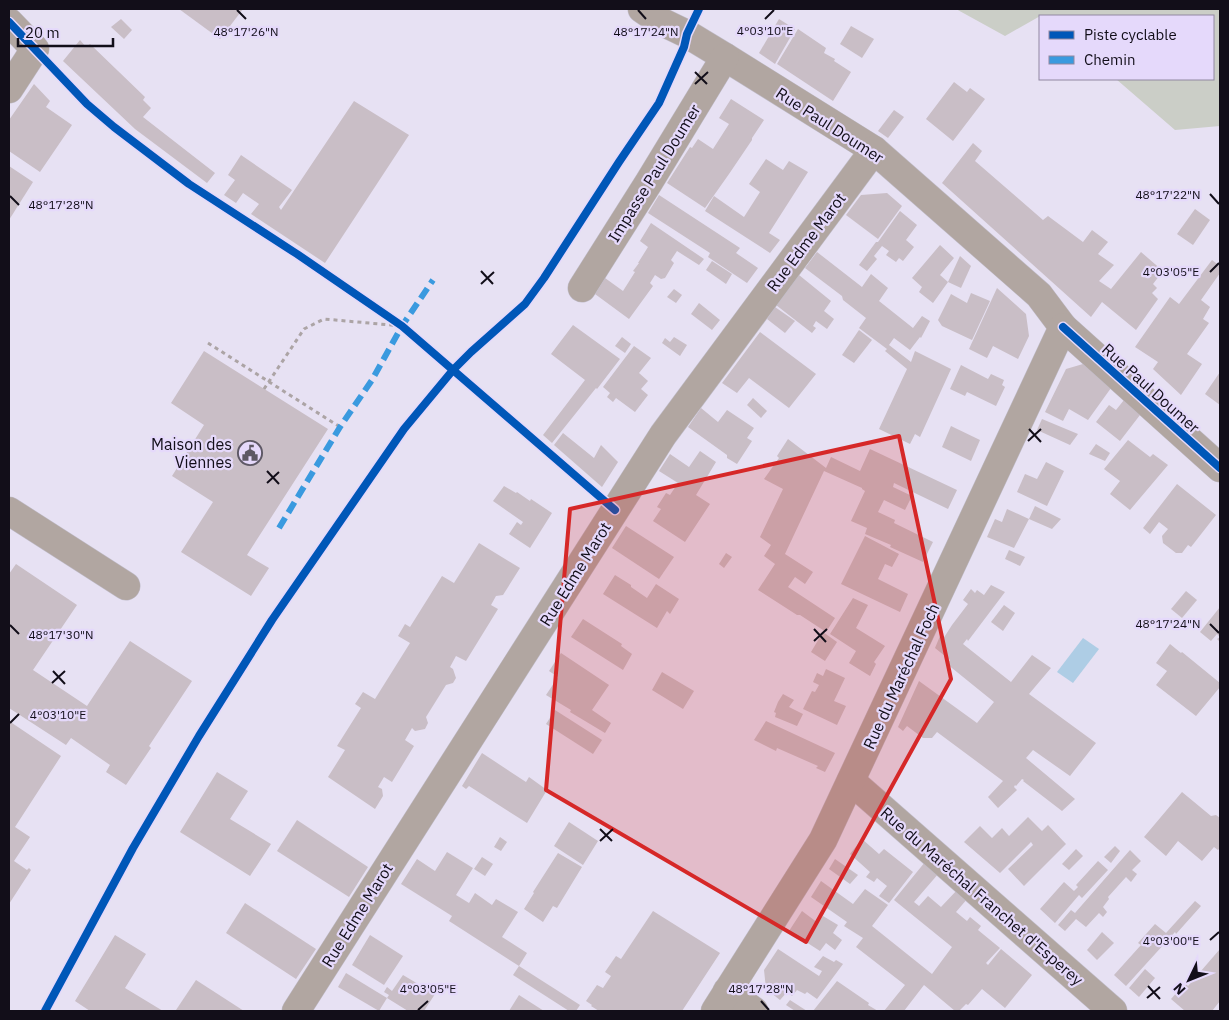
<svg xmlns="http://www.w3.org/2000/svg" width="1229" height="1020" font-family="'IBM Plex Sans',sans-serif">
	<rect width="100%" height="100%" fill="#e7e1f3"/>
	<polygon fill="#cbcec7" points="956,9 1220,9 1220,126 1175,130 1116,79 1213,79 1213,16 1042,15 1005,36"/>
	<polygon fill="#aecde5" points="1083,638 1099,649 1073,683 1057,672"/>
	<g fill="#c9bec6">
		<polygon points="179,9 243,9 220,39"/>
		<polygon points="121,19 132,30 124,39 111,27"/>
		<polygon points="779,19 795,29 775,64 759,53"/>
		<polygon points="851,26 874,39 862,58 840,44"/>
		<polygon points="798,29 826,48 824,53 835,59 834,61 851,72 833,101 777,64"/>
		<polygon points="80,40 86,47 90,44 145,97 143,100 151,108 143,117 215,173 207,183 135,129 63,61"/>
		<polygon points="954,82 967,92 970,88 985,99 953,141 926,119"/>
		<polygon points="34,84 50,101 46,107 72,125 40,172 9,151 9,120"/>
		<polygon points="731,99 764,120 752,138 752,140 729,174 705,208 667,183 690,147 692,148 698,139 713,149 729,124 719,118"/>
		<polygon points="354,101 409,135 325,263 251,214 259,204 243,193 236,203 224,195 235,180 228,175 241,155 292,190 279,207 281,210"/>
		<polygon points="894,110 904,117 888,138 878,131"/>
		<polygon points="973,143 982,151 975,161 1043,220 1048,216 1083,242 1092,230 1108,242 1098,254 1114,265 1099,281 1111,289 1141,252 1163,271 1153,284 1157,288 1152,293 1158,299 1136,330 1102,302 1091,317 942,183"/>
		<polygon points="766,159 783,170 789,161 808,172 769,233 780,240 770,253 705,211 714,196 744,217 760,192 749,184"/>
		<polygon points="9,166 33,182 9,220"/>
		<polygon points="887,193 902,206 878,239 846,215 861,195"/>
		<polygon points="659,195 740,248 736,253 758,268 747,283 708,257 710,253 648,213"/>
		<polygon points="1195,209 1210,220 1193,245 1177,234"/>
		<polygon points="900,211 917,225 906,240 914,247 903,261 899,258 896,262 886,255 889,251 882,246 874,256 877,259 867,271 859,265 876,242 878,242"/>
		<polygon points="651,223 704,259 699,265 677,251 671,260 674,263 665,278 661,279 655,275 650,283 653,286 629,319 595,294 605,278 623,291 635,272 633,271 639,263 638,263 648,247 640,241"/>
		<polygon points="940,245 954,258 940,275 948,282 933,303 919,292 922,287 912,278"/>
		<polygon points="817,252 862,287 871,274 888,288 879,301 913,328 922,316 930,321 921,338 920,337 910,350 894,338 889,345 911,362 915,351 951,369 920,437 915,434 910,444 879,429 907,369 885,351 887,349 859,328 866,318 843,300 842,296 805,268"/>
		<polygon points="960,256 971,266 961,288 948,282"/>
		<polygon points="1212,260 1220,266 1220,273 1201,300 1210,307 1203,319 1209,323 1187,354 1202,364 1181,395 1153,369 1158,362 1135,347 1170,297 1179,304"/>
		<polygon points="712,261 732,274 726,284 706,270"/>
		<polygon points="799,275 831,301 824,311 834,319 827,329 816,321 813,326 816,328 812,333 776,305"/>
		<polygon points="997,288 1026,314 1029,336 1018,359 993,346 987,358 969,349"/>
		<polygon points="674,289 682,295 676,303 667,297"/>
		<polygon points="971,293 990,301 972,340 942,326 938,320 951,294 967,303"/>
		<polygon points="699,303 720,320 712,330 691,314"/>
		<polygon points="775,307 795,321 785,333 767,319"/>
		<polygon points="573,325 620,359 597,389 596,388 552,443 543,435 585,380 551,354"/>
		<polygon points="859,330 872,340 854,363 842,355"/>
		<polygon points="760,332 816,374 789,408 749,378 737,393 722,383"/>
		<polygon points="622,337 631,344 625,353 615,346"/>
		<polygon points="674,337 687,345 680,356 662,343 665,338 670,342"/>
		<polygon points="634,346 651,358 639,373 648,381 641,389 648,395 635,412 616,398 613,402 607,397 610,393 603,387"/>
		<polygon points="204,351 328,429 247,555 269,568 251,596 181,552 213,502 172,476 204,425 171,403"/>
		<polygon points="1083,364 1111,388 1088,420 1069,409 1063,421 1045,412 1066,369"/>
		<polygon points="961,365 988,379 991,374 1004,380 1002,385 1005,387 996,406 967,392 965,396 950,389"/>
		<polygon points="1220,372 1220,405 1205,394"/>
		<polygon points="753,398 767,411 761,418 747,405"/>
		<polygon points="1124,400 1140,415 1120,441 1096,422 1109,405 1116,410"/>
		<polygon points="701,408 718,422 727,410 754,428 747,438 752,441 737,464 727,458 727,455 688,427"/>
		<polygon points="1042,419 1078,434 1070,445 1037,430"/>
		<polygon points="951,426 980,440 971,461 942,447"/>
		<polygon points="563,433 594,458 601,445 618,462 602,487 554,445"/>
		<polygon points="788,439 826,468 831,457 860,471 870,449 957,490 948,509 894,483 893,487 912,496 905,510 884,500 878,512 895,520 894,523 933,542 923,562 890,547 891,545 865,534 867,528 851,521 865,491 862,489 862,488 824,471 785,554 813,572 805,584 795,577 788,587 835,618 826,632 800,615 797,615 758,590 775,564 764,556 771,545 760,537 783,489 764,479 779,458 777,456"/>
		<polygon points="1128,440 1150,457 1153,454 1168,465 1130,510 1110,494 1120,481 1104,469"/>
		<polygon points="1096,444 1110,453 1105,461 1089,454"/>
		<polygon points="700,451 716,462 696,495 710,504 685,542 653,521 661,509 657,507 666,493 670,495 678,483 659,471 670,454 689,467"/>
		<polygon points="1046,462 1064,471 1047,506 1017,492 1025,474 1037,479"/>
		<polygon points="1177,484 1216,515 1191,547 1188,545 1182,553 1176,553 1163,543 1162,536 1168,529 1159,522 1150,534 1143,528"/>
		<polygon points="504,486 516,493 517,492 530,501 531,499 552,513 530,548 509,534 517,522 521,525 523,522 493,501"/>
		<polygon points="1035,506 1061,519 1052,529 1029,519 1014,548 987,537 995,519 1002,522 1007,509 1029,519"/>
		<polygon points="626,526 674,557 659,579 612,548"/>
		<polygon points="865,536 899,554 892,567 885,564 878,579 908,594 900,612 841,584"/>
		<polygon points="479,543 520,568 503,595 496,596 491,605 498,609 466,661 456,656 450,667 453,669 456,678 453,683 446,685 426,717 428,723 425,729 415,731 412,728 405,740 414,746 392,782 384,777 378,787 382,789 383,796 375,809 328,777 345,750 337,746 361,708 355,704 363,692 375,699 410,643 398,636 405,624 410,627 442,576 454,583"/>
		<polygon points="1009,550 1025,557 1020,566 1005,559"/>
		<polygon points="726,553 732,557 724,568 719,564"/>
		<polygon points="16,564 77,605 33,670 87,706 130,641 192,681 149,746 151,748 126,785 106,772 110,765 71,738 66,745 9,708 9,574"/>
		<polygon points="615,575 631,585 631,587 647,598 656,584 679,599 670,614 667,611 657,628 603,594"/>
		<polygon points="991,585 1005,592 968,641 967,639 963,644 1011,682 1032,655 1051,668 1029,694 1096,743 1070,776 1033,750 1026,758 1075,799 1062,811 1023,781 1024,780 1022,779 1016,786 1015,785 1014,787 1017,790 998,808 988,797 1003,781 937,732 932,738 923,738 907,726 903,731 898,727 919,681 977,723 994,702 947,664 950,660 935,648 940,636 943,639 952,625 968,604 963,600 971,589 975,593 977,590 984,595"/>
		<polygon points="1186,591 1197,600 1182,618 1171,609"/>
		<polygon points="853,598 868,605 856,628 885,646 874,662 876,664 870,676 849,663 856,651 830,634"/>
		<polygon points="1004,605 1015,613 1003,631 991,622"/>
		<polygon points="1220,607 1220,642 1217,639 1220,637 1217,634 1211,641 1200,632"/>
		<polygon points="583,619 622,644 621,646 632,654 623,670 571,637"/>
		<polygon points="823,632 837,642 825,661 811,652"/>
		<polygon points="1170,644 1181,653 1182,652 1220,683 1220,687 1196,716 1156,685 1167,671 1156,663"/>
		<polygon points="561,653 609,685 592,710 611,723 605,733 570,712 571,710 546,695 558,677 549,671"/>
		<polygon points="826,669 845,678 834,701 846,706 837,725 803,709 812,691 815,692 819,685 813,682 817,673 823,676"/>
		<polygon points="662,672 694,691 683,709 652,690"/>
		<polygon points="783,694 794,700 789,707 803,714 797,726 775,717 776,713 774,712 778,702"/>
		<polygon points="555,710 602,740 593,754 546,724"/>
		<polygon points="9,721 61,756 15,827 30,837 14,861 27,870 29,868 31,870 9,904"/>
		<polygon points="766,721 835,753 825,772 816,768 818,766 777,748 776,751 754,740"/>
		<polygon points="482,753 526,782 529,777 547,790 527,823 469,786 466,789 462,786"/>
		<polygon points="217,772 248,791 230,819 271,844 250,876 180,832"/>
		<polygon points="1182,792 1211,816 1216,815 1220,818 1220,848 1218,850 1214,847 1202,861 1178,841 1166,856 1144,837"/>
		<polygon points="1028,817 1042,831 1048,825 1066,844 1024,886 1008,869 1033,845 1031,842 1000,873 964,842 980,826 992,838 1002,828 1009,836"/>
		<polygon points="297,820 368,867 349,897 277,851"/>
		<polygon points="569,822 598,841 583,865 554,846"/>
		<polygon points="500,837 507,842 501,851 494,847"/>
		<polygon points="862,839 879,854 884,849 913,872 889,903 879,896 887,886 877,878 874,882 866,877 870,872 850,854"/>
		<polygon points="1115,846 1120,851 1111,863 1104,857"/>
		<polygon points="1076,849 1083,856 1069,870 1062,864"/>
		<polygon points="1130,850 1141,861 1132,870 1137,874 1131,882 1126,877 1108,897 1109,899 1103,907 1107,912 1103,917 1099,913 1086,927 1076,919 1065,931 1058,925 1071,910 1075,913"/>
		<polygon points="447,852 473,868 456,895 469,903 475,893 492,905 496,899 518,912 502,937 527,953 519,966 449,921 452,916 401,884 417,859 435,871"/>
		<polygon points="558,853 582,867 557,908 553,906 543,922 524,909 534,893 533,892"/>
		<polygon points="482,857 493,864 485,876 474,869"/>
		<polygon points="835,859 858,875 850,884 829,869"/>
		<polygon points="1098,861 1108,870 1082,898 1079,895 1055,923 1040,909 1064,882 1074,891 1078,887 1076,885"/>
		<polygon points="925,862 939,873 914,902 919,906 928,896 941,907 958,889 968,898 956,912 967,921 970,917 981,926 978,930 1000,948 986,963 988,965 1001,949 1032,975 1005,1008 982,989 968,1005 966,1004 959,1011 955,1011 924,985 904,1011 884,1011 905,985 856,947 863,938 844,926 847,922 811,897 821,881 853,904 865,889 888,905 872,926 932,974 952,947 894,900"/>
		<polygon points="1195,901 1201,906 1176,934 1175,932 1126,986 1114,975 1141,945 1138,943 1155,924 1166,933"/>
		<polygon points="245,903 316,949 296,979 226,933"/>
		<polygon points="653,911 720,953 682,1011 599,1011 591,1006 592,1005 586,1001 597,985 603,988 611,976 605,972 616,956 621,959"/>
		<polygon points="802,911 818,923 823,916 838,925 833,933 842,940 835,950 826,943 820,951 789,931"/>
		<polygon points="1102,932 1114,943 1097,960 1087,950"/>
		<polygon points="115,935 146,954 125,988 163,1011 90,1011 75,1001"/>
		<polygon points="370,935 403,956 384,985 352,965"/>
		<polygon points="778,949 819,976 822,971 814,967 823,956 834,962 836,960 843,964 817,999 807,992 805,994 797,990 792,996 787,992 780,1000 766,989 764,970"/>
		<polygon points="1220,949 1220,1001 1212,1011 1185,1011 1171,999 1185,983 1188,986"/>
		<polygon points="519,966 580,1005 576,1011 569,1011 513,975"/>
		<polygon points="1145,969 1155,978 1139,997 1129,988"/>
		<polygon points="346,973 387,998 379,1011 338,987"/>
		<polygon points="403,975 435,994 424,1011 408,1011 387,998 389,995 384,992 387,987 392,991"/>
		<polygon points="196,980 244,1011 178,1011 176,1010"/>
		<polygon points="837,981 869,1003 868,1005 878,1011 813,1011"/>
		<polygon points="519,995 544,1011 509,1011"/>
		<polygon points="790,1000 807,1011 795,1011 786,1005"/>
	</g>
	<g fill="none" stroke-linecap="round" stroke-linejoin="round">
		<defs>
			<g id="minor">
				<polyline points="642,9 658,20 687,34 725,57 874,150 1039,295 1063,327 1220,468"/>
				<polyline points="9,22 35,49 9,89"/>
				<polyline points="582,288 649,182 725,57"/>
				<polyline points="9,511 126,586"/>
				<polyline points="851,781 1113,1011"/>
				<polyline points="727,991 754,1011"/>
				<polyline points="296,1011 663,435 874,150"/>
				<polyline points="715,1011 823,840 1063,327"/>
			</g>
		</defs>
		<use href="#minor" stroke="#c1bdca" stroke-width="29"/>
		<g stroke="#aca4a5" stroke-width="3" stroke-dasharray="4 4" stroke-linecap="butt">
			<polyline points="208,343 340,427"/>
			<polyline points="264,389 304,329 324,319 402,326"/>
		</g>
		<use href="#minor" stroke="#b1a6a1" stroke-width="28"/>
		<polyline stroke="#3a9adf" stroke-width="6" stroke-dasharray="12 6" stroke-linecap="butt" points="279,528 340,427 372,380 402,326 433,280"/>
		<defs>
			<g id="cycleway">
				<polyline points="9,22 87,104 114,127 189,184 297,254 402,326 615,510"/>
				<polyline points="1063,327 1220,468"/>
				<polyline points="45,1011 133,848 199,736 272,620 404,429 453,370 471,352 525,304 544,278 619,162 659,103 684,47 687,34 699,9"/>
			</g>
		</defs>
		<use href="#cycleway" stroke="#e5d9fb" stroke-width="11"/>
		<use href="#cycleway" stroke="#0057b8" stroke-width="8"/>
	</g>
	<path fill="#d62828" fill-opacity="0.2" stroke="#d62828" stroke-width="4" stroke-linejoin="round" d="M899,436L951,679L806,942L546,790L570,509Z"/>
	<path fill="none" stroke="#120e19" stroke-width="2" d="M237,10L246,19M638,10L646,19M765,19L774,10M695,72L707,84M695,84L708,72M1210,194L1219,204M10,196L19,205M481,271L493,284M1210,272L1219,263M481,284L494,272M1029,429L1041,442M1028,441L1041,429M267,471L279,484M267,483L279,472M1210,624L1219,633M10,625L19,634M814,629L826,642M814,641L827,629M53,671L65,684M52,683L65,671M10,723L19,714M600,829L612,841M600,841L613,829M1210,940L1219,932M1148,986L1160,999M1147,998L1160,987M761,1001L769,1010M418,1010L428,1001"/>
	<defs>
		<symbol id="civic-ring" viewBox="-11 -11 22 22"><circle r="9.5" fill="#e5d9fb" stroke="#5d5865" stroke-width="1.5"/><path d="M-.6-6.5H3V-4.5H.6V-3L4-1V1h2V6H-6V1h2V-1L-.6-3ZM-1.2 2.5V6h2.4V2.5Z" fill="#5d5865"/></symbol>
	</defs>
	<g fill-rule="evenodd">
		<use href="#civic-ring" x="236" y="439" width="28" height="28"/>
	</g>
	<g text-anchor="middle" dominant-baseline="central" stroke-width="4.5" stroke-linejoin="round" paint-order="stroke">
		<g font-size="16" fill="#120e19" stroke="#e5d9fb">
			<text transform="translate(830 125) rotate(33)">Rue Paul Doumer</text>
			<text transform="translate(654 173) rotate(-58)">Impasse Paul Doumer</text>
			<text transform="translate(806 242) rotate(-53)">Rue Edme Marot</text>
			<text transform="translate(1151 388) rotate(42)">Rue Paul Doumer</text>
			<text transform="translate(575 574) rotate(-58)">Rue Edme Marot</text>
			<text transform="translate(901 676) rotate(-65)">Rue du Maréchal Foch</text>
			<text transform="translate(982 896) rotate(41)">Rue du Maréchal Franchet d'Esperey</text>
			<text transform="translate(357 915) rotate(-58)">Rue Edme Marot</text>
		</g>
		<g font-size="16" fill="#120e19" stroke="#e5d9fb" text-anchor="end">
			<text x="232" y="444">Maison des<tspan x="232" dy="18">Viennes</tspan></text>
		</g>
	</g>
	<g font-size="12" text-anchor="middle" fill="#120e19" stroke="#e5d9fb" stroke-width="4.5" stroke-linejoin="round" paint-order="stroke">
		<text x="765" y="35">4°03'10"E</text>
		<text x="246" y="36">48°17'26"N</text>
		<text x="646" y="36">48°17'24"N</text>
		<text x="1168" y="199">48°17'22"N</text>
		<text x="61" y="209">48°17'28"N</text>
		<text x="1171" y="276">4°03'05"E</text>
		<text x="1168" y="628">48°17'24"N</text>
		<text x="61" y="639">48°17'30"N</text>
		<text x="58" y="719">4°03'10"E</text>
		<text x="1171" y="945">4°03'00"E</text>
		<text x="761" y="993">48°17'28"N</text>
		<text x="428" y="993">4°03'05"E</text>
	</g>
	<rect width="1229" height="1020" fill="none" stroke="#120e19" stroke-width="20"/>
	<rect x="1039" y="15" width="175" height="65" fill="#e5d9fb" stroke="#9188a1"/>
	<rect x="1049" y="31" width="25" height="8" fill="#0057b8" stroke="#9188a1"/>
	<text x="1084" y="40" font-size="15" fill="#120e19">Piste cyclable</text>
	<rect x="1049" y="56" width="25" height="8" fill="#3a9adf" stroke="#9188a1"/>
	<text x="1084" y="65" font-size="15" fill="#120e19">Chemin</text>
	<g transform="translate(1189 980) rotate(227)" stroke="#e5d9fb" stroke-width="4" paint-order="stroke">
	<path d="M0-4L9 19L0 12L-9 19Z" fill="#120e19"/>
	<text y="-8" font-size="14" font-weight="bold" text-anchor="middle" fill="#120e19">N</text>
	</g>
	<path d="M18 38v8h95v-8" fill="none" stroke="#120e19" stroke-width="2.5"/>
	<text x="25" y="38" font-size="15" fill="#120e19" stroke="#e5d9fb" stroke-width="4" paint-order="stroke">20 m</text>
</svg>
